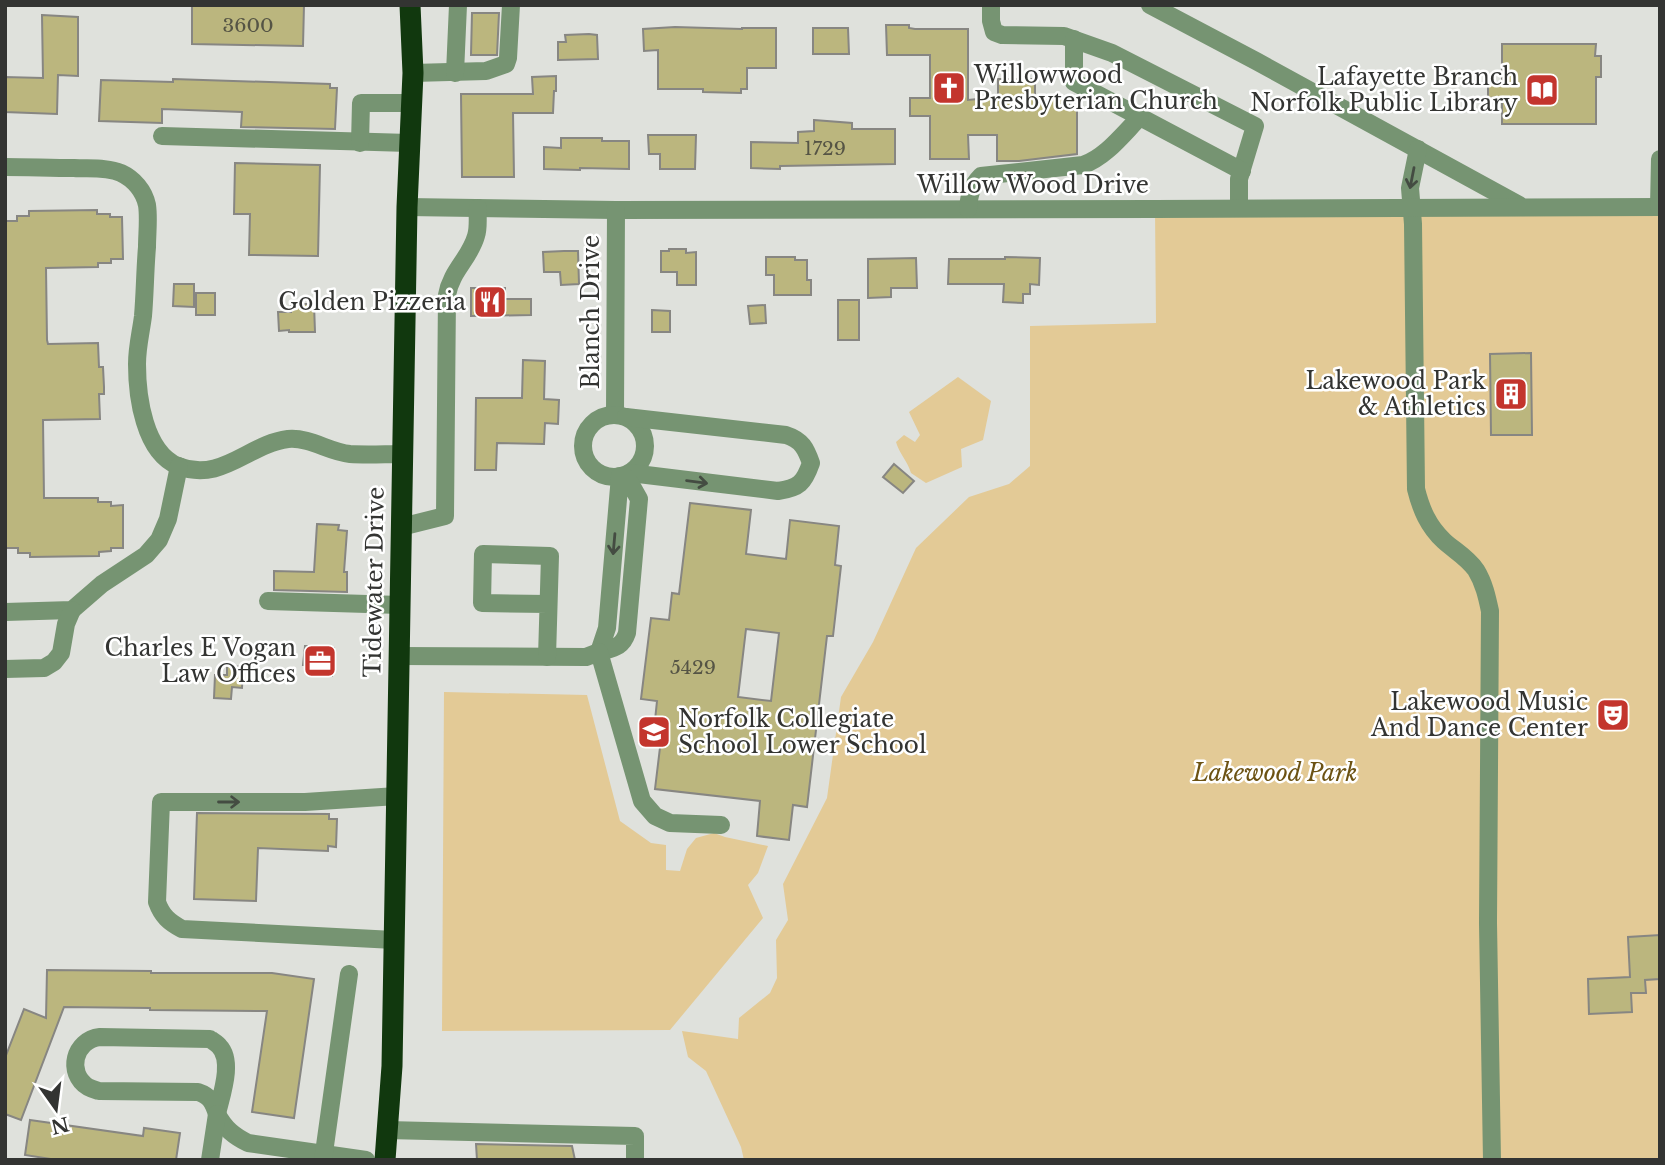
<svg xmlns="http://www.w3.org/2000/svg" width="1665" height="1165" font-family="'Libre Baskerville',serif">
	<rect width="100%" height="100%" fill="#dfe1dc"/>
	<g fill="#e3ca96">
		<polygon points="1660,206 1660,1160 744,1160 741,1147 706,1071 688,1057 682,1031 738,1039 739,1018 770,993 777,978 776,940 788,920 783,884 827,798 841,697 873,642 916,548 969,497 1009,484 1030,466 1030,326 1156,323 1155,209"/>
		<path d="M958,377L991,401L983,440L961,449L962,467L926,483L911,473C908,462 899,453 896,442L904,435L915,442L920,435L909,412Z"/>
		<polygon points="444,692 587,695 620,821 651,843 666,845 666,870 680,871 687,849 696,838 714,833 725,837 768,846 758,873 748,885 763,918 670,1030 442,1031"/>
	</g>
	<g fill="#bbb67e" stroke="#878682" stroke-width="2" fill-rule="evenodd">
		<polygon points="192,5 304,5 303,46 192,44"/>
		<polygon points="472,13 499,13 497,55 471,55"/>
		<polygon points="42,15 78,17 78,76 58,75 57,114 5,112 5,77 43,78"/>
		<polygon points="886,25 909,25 909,28 915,29 968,29 968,100 998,97 998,79 1035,79 1035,97 1069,97 1069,108 1077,108 1077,154 1019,161 997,161 997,135 968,135 969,159 930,159 930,116 910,116 910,98 930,98 930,55 887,55"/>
		<polygon points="675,27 742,29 742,28 776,28 776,68 747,68 747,89 741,89 741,93 703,92 703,89 658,89 658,50 644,51 643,29"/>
		<polygon points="813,28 848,28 849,54 813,54"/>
		<polygon points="589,34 597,35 598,59 558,60 558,42 566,42 565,35"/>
		<polygon points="1502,44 1596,44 1595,56 1601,56 1601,77 1596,77 1596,124 1502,124 1502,97 1488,98 1488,82 1502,82"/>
		<polygon points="556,76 556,91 554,91 553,113 513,113 514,177 462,177 461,94 533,94 532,77"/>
		<polygon points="173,79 330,84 330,88 337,88 335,129 241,127 242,112 162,109 162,123 99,121 101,80 173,82"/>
		<polygon points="814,120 852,123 852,129 895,129 895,164 780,166 780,169 751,168 751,142 798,143 798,132 814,131"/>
		<polygon points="648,135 696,135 695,169 660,169 660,154 649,154"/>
		<polygon points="561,138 602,138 602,141 629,141 629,169 580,168 580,170 544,169 544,147 561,148"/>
		<polygon points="235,163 320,165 318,256 249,255 250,214 234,214"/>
		<polygon points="97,210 97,214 110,214 110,217 122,217 123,259 111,259 111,263 98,263 98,267 46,268 47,340 48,344 98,343 99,367 103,367 104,387 104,394 99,394 100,419 43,420 44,498 98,498 98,502 111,502 111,506 123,505 123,548 111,548 111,551 99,552 99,556 30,557 30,553 18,553 18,548 5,548 5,221 17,221 17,216 29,216 29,211"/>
		<polygon points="669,249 686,249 686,253 696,252 696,285 677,285 677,272 661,272 661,251 669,251"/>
		<polygon points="564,251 578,251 579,284 561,285 560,272 544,272 543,252"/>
		<polygon points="766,257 795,257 795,260 807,260 807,280 811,280 811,295 774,295 774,275 766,275"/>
		<polygon points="1005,257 1040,258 1039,285 1030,284 1030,294 1023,294 1023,303 1003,302 1004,284 948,284 949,259 1005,259"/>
		<polygon points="916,258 917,288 891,288 891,297 868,298 868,259"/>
		<polygon points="174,284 194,284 194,307 173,306"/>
		<polygon points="471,288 505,288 505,299 531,299 531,315 471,316"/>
		<rect x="196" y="293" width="19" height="22"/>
		<rect x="838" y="300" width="21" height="40"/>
		<polygon points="291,304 314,304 315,332 289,332 289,330 279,331 278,312 291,312"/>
		<polygon points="765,305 766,323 750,324 748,306"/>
		<polygon points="652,310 670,311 670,332 652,332"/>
		<polygon points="1531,353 1532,435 1491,435 1490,354"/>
		<polygon points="523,360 545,361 544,399 559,400 558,424 545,423 544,444 497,443 496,470 475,470 476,398 522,398"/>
		<polygon points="894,464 914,481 903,493 883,477"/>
		<path d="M690,503L751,510L746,554L786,559L790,520L839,526L835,565L841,566L833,636H827L807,807L793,805L789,840L757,836L760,801L655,789L662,731L654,730L657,701L641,699L651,618L669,620L672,593L679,594ZM746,629L779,633L771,701L738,697Z"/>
		<polygon points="317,524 339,525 338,530 347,531 344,572 347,572 347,592 274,590 274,571 314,572"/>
		<polygon points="305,646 334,648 332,676 310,674 311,665 303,665"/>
		<polygon points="227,666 243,667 242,688 232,687 231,699 214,698 215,675 227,675"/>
		<polygon points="197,813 329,814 329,819 337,819 336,847 328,846 328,851 258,848 256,901 194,899"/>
		<polygon points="1660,935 1660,979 1645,980 1646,993 1631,993 1632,1012 1589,1014 1588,979 1630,977 1628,937"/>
		<polygon points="47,970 151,971 151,973 272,973 314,979 294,1118 252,1112 267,1011 150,1010 150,1008 64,1007 21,1120 5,1114 5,1058 24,1009 46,1018"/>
		<polygon points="30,1120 143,1136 144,1128 180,1133 176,1160 57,1160 25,1155"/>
		<polygon points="476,1144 572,1146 575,1160 477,1160"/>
	</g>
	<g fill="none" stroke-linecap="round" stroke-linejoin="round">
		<g stroke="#769472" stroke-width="18">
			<polyline points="991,5 991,21 994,32 1002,35 1064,36 1112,53 1255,126 1239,179 1239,208"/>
			<polyline points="1150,5 1256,61 1519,205"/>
			<polyline points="1074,39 1074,82 1242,171"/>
			<polyline points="413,73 486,71 506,64 508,58 511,5"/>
			<polyline points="455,73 458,5"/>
			<polyline points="162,136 409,143"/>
			<polyline points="360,143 361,103 410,103"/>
			<path d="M1418,149L1410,188L1413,224L1416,489C1421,509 1428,526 1444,541C1455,551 1467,557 1476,570C1484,583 1487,597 1490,611L1488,923L1492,1160"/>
			<path d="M5,167C28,167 51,168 74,168C89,169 107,167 121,173C134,179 144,191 147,205C149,218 147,234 147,247C145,270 145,293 143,316C141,332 137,347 137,364C137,396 144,452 178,466C222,483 248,444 288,439C310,437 329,452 350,454C367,455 385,454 403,454"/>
			<polyline points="407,207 616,210 1155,209 1660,207"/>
			<polyline points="1659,207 1660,159"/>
			<path d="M968,209C969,196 971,186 981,176L1083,165C1106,157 1123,134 1140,117"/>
			<polyline points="615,415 616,210"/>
			<circle cx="614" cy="446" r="31"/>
			<path d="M626,417L786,435C802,440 806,449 811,463C804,483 799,488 778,491L630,473"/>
			<path d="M620,476L607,628L599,652C613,648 622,648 627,633L639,499L630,483L624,476"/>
			<path d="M401,527L445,516L447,295C451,271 470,258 476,236C479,227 477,217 478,208"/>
			<polyline points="268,601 400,605"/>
			<polyline points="5,612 72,610 102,584 146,555 159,540 168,519 179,466"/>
			<polyline points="399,656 586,657 599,652 642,801 655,816 670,823 721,825"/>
			<polyline points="547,657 550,556 483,554 482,603 548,604"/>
			<polyline points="5,669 44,668 54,662 61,653 66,624 72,610"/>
			<path d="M394,940L182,929C169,922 162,916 157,902L161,802H305L397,796"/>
			<path d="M100,1037L210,1039C211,1040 218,1044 219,1046C234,1061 221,1096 217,1114C213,1102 210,1096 198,1092L99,1091C96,1090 92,1089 88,1087C66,1073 74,1040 100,1037Z"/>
			<path d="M217,1114C225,1129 234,1136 248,1143L366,1160"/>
			<polyline points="387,1130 635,1136 635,1160"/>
			<polyline points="210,1160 217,1114"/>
			<polyline points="323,1160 349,974"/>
		</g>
		<polyline stroke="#11380e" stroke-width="21" points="385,1160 392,1066 407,207 413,73 410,5"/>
	</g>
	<defs><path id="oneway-shaft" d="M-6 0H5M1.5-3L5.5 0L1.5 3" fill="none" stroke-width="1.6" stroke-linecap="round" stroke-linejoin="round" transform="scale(1.75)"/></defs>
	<g stroke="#444c42">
		<use href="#oneway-shaft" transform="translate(1412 178) rotate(101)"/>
		<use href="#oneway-shaft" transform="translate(697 482) rotate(7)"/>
		<use href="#oneway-shaft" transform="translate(614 544) rotate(95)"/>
		<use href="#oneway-shaft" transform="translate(229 802)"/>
	</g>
	<defs>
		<symbol id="church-square" viewBox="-11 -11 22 22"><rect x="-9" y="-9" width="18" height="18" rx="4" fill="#c3352d" stroke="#fff"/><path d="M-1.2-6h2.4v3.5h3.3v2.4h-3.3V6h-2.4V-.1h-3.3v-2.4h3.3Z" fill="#fff"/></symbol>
		<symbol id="library-square" viewBox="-11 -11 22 22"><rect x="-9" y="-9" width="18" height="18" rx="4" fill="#c3352d" stroke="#fff"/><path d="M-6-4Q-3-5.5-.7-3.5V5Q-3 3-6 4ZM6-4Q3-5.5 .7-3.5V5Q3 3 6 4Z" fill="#fff"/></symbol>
		<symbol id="restaurant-square" viewBox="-11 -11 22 22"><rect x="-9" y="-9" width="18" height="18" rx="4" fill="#c3352d" stroke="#fff"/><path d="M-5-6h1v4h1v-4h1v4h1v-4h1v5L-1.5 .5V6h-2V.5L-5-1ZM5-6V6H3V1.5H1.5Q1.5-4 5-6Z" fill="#fff"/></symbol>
		<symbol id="building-square" viewBox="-11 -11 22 22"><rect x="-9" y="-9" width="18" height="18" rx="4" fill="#c3352d" stroke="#fff"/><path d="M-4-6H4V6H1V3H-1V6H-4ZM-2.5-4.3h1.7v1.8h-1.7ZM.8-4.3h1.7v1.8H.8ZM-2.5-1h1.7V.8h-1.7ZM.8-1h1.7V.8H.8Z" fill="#fff"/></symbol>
		<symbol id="office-square" viewBox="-11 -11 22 22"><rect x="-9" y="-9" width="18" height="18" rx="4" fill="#c3352d" stroke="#fff"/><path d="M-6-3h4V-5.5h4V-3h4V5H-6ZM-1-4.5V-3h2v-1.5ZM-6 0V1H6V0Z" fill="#fff"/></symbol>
		<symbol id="theatre-square" viewBox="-11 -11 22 22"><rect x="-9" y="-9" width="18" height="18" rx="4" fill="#c3352d" stroke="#fff"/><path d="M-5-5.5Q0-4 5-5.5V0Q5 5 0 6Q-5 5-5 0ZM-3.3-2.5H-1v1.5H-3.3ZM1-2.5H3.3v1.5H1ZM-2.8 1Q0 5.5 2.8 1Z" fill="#fff"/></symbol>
		<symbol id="school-square" viewBox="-11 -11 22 22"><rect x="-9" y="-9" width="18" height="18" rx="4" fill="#c3352d" stroke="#fff"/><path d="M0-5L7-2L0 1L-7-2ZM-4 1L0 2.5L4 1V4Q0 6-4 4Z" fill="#fff"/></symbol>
	</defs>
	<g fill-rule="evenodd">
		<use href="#church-square" x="930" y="69" width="38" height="38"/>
		<use href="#library-square" x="1523" y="71" width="38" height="38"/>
		<use href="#restaurant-square" x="471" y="283" width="38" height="38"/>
		<use href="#building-square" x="1492" y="375" width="38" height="38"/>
		<use href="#office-square" x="301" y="642" width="38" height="38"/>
		<use href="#theatre-square" x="1594" y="696" width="38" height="38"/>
		<use href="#school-square" x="635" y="713" width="38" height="38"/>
	</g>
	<g text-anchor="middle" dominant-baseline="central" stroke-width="5" stroke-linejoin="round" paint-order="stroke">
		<g font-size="19" fill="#555445">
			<text x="248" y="25">3600</text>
			<text x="825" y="148">1729</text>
			<text x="693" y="667">5429</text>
		</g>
		<g font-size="23" fill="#333432" stroke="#fff" text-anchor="end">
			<text x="974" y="75" text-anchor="start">Willowwood<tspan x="974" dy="26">Presbyterian Church</tspan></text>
			<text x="1518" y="77">Lafayette Branch<tspan x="1518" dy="26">Norfolk Public Library</tspan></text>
			<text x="466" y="302">Golden Pizzeria</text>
			<text x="1486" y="381">Lakewood Park<tspan x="1486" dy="26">&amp; Athletics</tspan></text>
			<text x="296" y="648">Charles E Vogan<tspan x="296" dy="26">Law Offices</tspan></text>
			<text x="1588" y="702">Lakewood Music<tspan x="1588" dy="26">And Dance Center</tspan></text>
			<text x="678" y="719" text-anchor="start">Norfolk Collegiate<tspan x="678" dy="26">School Lower School</tspan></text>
		</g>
		<g font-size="23" fill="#333432" stroke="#fff">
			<text x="1033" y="185">Willow Wood Drive</text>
			<text transform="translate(591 312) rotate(-90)">Blanch Drive</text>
			<text transform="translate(374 582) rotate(-89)">Tidewater Drive</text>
		</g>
		<g font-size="23" font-style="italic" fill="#6c5213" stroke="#fff">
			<text x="1275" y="773">Lakewood Park</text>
		</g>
	</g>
	<rect width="1665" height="1165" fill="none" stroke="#333432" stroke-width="14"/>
	<g transform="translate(56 1109) rotate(166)" stroke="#ffffff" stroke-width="5" paint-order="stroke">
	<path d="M0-5L12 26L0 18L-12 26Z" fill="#333432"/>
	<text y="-10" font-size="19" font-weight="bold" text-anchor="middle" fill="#333432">N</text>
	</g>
</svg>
